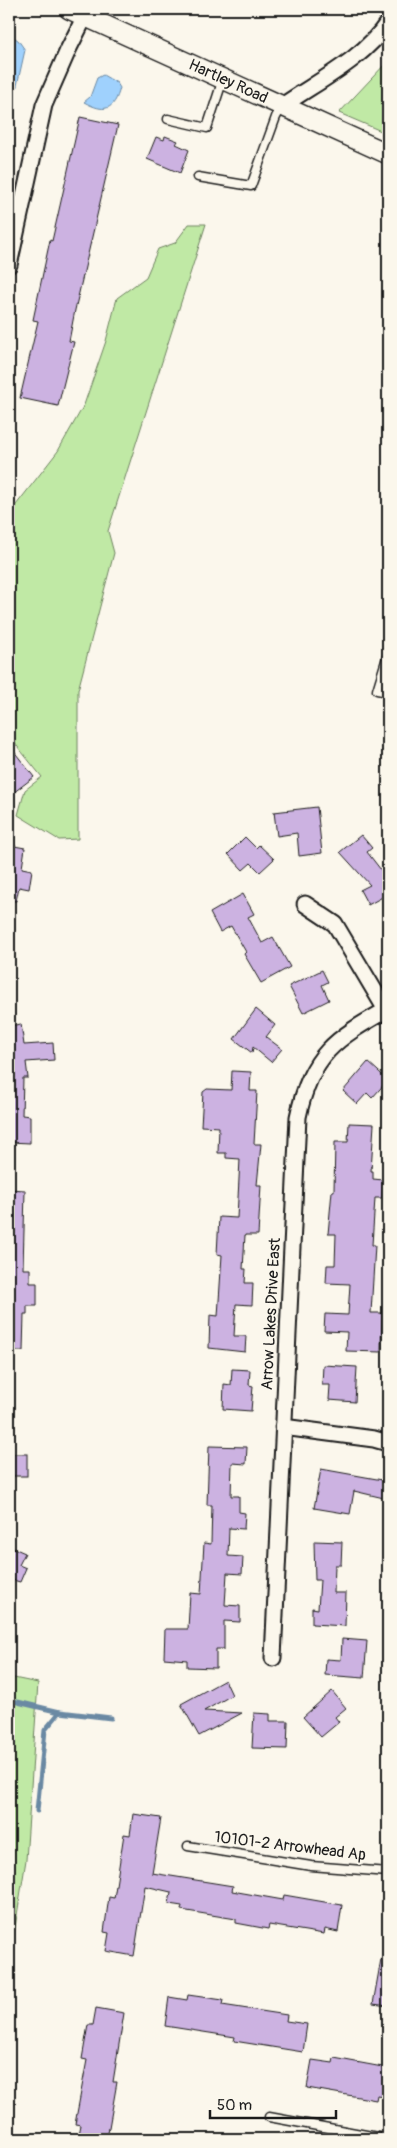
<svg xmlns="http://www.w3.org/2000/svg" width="397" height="2148" font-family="Pangolin,sans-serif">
	<rect width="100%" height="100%" fill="#fbf7ec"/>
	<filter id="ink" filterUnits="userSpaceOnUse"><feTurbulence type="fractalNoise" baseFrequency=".02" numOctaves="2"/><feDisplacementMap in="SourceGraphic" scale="10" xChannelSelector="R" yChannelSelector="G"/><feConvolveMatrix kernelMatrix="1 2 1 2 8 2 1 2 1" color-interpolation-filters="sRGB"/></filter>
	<g filter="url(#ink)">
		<g fill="#c0e9a5" stroke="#6e8260">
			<polygon points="388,61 388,134 339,113"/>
			<polygon points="189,224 206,224 108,531 114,553 78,690 78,839 59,840 18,815 25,790 42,777 9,736 9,514 58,451 84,405 106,341 117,298 146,277 158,249 175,243"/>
			<polygon points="9,1677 38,1683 26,1860 9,1964"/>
		</g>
		<g fill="#9fd1fd" stroke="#6b89a3">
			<polygon points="9,34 18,40 25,50 14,99 9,100"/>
			<path d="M103,75L117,83L120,88C114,111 104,113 84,102L90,97L97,78Z"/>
		</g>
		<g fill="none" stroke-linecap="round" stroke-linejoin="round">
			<g stroke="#6b89a3" stroke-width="5">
				<polyline points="9,1700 60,1712 111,1718"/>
				<polyline points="37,1811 45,1730 60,1712"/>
			</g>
		</g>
		<g fill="#ccb2e1" stroke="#1c1c1c">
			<polygon points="80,117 118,125 75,310 69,341 74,342 58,406 20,398 38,321 33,320 50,240 52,241"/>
			<polygon points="165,136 178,141 176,144 189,150 180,173 147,159 156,137 164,140"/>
			<polygon points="9,745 34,777 9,796"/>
			<polygon points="317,807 322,853 299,856 297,833 277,836 274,812"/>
			<polygon points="361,835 372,848 367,852 388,879 388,894 368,905 360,890 370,885 340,852"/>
			<polygon points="245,837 256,848 259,845 274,859 260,872 251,863 243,870 228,854"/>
			<polygon points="9,845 25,848 22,868 32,870 29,889 19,887 16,901 9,901"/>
			<polygon points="243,894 254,914 248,917 262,943 273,937 290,967 261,983 244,954 246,952 231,926 220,932 210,913"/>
			<polygon points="322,970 328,982 322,985 329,1000 303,1013 289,986"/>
			<polygon points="256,1009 275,1025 266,1037 282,1049 271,1062 253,1047 252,1053 234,1039"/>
			<polygon points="21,1024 24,1045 53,1043 54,1060 26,1062 28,1078 23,1078 22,1115 30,1116 30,1143 9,1142 9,1026"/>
			<polygon points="368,1062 388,1080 372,1098 367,1093 357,1104 343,1091"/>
			<polygon points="232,1071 251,1072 250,1091 257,1091 254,1144 261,1144 257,1185 261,1185 258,1235 245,1235 243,1269 246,1269 245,1283 253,1283 252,1305 236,1304 234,1336 246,1336 245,1352 209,1348 210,1315 218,1316 222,1255 217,1254 219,1217 237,1218 240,1159 226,1158 226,1153 218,1153 219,1127 201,1126 203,1092 207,1089 231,1090"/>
			<polygon points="349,1123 374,1124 371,1171 373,1171 373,1179 383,1180 382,1198 375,1198 372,1245 375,1245 371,1313 382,1313 381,1352 346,1351 347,1332 324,1331 325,1314 348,1315 350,1284 326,1283 327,1265 335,1265 336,1234 328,1234 332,1191 334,1191 335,1142 348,1142"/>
			<polygon points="9,1189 25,1190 23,1269 30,1269 30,1283 37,1283 37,1306 27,1306 27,1314 24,1314 23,1351 9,1351"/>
			<polygon points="323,1365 357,1367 355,1402 329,1400 330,1385 322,1385"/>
			<polygon points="232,1369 250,1370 249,1385 253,1386 251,1411 223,1409 224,1384 231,1385"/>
			<polygon points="209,1446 247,1447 246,1464 232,1463 231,1496 239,1496 239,1512 245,1513 244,1529 229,1528 228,1556 243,1557 242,1574 227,1573 225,1605 240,1606 240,1622 224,1621 224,1649 216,1649 216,1668 187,1667 187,1660 164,1658 165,1629 188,1629 190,1593 201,1594 204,1543 211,1544 212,1505 207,1505"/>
			<rect x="9" y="1454" width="18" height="22"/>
			<polygon points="321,1469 388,1481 388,1499 354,1491 350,1514 314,1508"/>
			<polygon points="314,1541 342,1542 341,1565 335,1565 334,1593 346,1593 345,1626 312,1624 312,1608 318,1609 320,1580 315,1580"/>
			<polygon points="9,1546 25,1553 19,1565 26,1568 20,1582 13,1580 9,1590"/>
			<polygon points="342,1639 367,1641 364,1678 325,1675 326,1659 341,1660"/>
			<polygon points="225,1680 232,1695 204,1711 242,1713 199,1736 181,1704"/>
			<polygon points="332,1691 346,1708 335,1717 339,1722 321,1737 303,1717"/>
			<polygon points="254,1713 270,1714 270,1721 288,1721 287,1749 252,1748"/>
			<polygon points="133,1814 161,1818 152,1873 233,1886 232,1891 283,1900 284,1895 342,1905 338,1932 325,1929 324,1934 269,1925 268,1929 236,1923 236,1919 181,1910 182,1906 169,1904 171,1892 145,1886 134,1956 106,1951 109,1933 104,1932 109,1897 114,1898 124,1834 130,1835"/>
			<polygon points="381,1959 388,1960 388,2006 373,2004"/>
			<polygon points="188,1995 223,2000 222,2005 287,2015 286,2021 307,2024 303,2052 234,2041 235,2037 165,2026 169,1997 187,2000"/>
			<polygon points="96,2008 124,2013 113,2082 117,2082 107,2139 78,2139 81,2125 75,2124 87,2060 82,2059 88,2025 93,2025"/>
			<polygon points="334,2058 388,2068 388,2097 377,2095 376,2100 307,2088 312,2060 333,2063"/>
		</g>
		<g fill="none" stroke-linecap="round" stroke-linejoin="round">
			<defs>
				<g id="service">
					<polyline points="168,119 207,128 223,79"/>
					<polyline points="198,177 251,186 276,117 282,106"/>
					<polyline points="388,654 377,690 388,692"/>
					<polyline points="188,1846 311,1866 388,1872"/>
					<polyline points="269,2117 388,2139"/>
				</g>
				<g id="minor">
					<path d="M282,106C318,81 364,59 388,22"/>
					<polyline points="9,265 44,105 69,48 85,16"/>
					<polyline points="305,904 335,924 386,1010"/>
					<polyline points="283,1427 374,1439 388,1443"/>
					<path d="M273,1658L298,1117C311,1054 335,1039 388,1009"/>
				</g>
				<g id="tertiary">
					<path id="s1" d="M69,9L388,154"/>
				</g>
			</defs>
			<use href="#service" stroke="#1c1c1c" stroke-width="11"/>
			<use href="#minor" stroke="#1c1c1c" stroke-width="19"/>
			<use href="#tertiary" stroke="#1c1c1c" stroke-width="22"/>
			<use href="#service" stroke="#fbf7ec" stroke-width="8"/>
			<use href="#minor" stroke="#fbf7ec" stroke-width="15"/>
			<use href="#tertiary" stroke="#fbf7ec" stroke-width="19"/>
		</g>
	</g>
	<g text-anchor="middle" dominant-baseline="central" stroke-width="4" stroke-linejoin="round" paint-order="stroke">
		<g font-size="16" fill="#1c1c1c" stroke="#fbf7ec">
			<text stroke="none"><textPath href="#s1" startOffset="175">Hartley Road</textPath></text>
			<text transform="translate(271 1314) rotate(-87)">Arrow Lakes Drive East</text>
			<text transform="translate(290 1846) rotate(7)">10101-2 Arrowhead Ap</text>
		</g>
	</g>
	<rect width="397" height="2148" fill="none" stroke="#fbf7ec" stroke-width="30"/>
	<rect x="15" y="15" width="367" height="2118" fill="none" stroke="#1c1c1c" stroke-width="2" filter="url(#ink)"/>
	<path d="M210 2110v8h126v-8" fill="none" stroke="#1c1c1c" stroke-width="2.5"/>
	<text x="217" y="2110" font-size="15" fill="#1c1c1c" stroke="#fbf7ec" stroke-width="4" paint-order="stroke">50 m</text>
</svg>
